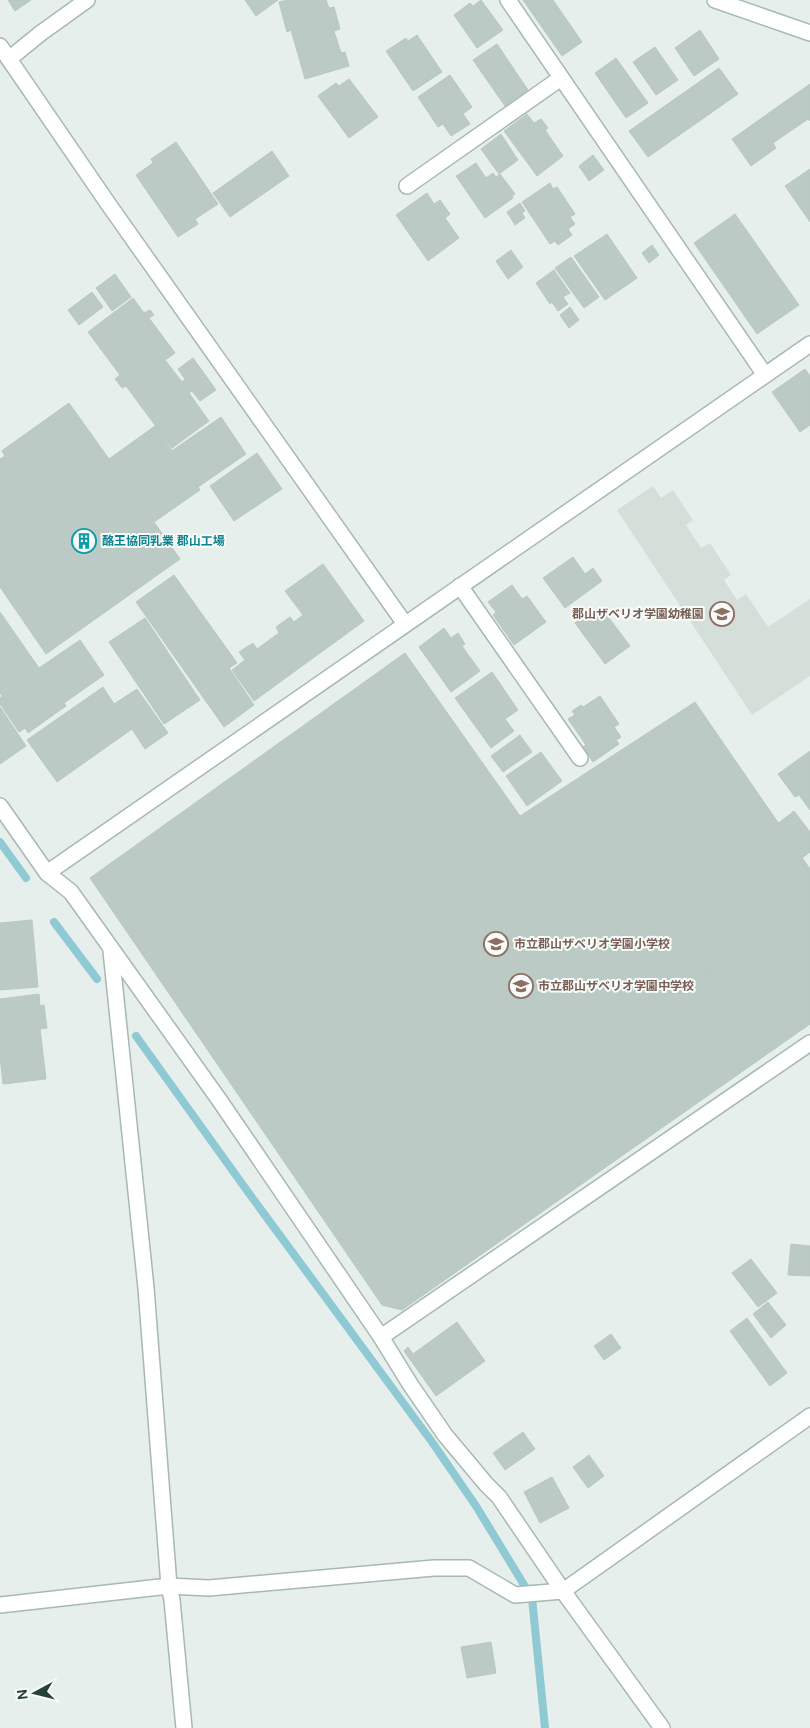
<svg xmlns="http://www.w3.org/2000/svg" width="810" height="1728" font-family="'DM Sans','Noto Sans JP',sans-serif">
	<rect width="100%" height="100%" fill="#e6efeb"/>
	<polygon fill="#d4dfda" points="653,486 661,498 673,490 693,520 686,525 701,548 710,543 731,575 724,580 737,600 746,594 768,627 810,599 810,676 752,715 617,510"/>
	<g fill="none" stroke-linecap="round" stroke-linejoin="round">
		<g stroke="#8ec9d4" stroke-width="8">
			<polyline points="0,842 26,878"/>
			<polyline points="54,922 97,979"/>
			<polyline points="136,1036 248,1192 432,1442 476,1506 532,1598 545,1728"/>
		</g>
	</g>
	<g fill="#bbcac4" stroke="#b8c9c2">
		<polygon points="8,0 31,0 15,11"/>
		<polygon points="245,0 278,0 256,16"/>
		<polygon points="288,0 326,0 329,8 334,7 340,29 334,31 341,53 345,52 349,66 305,79 291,30 287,32 279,2"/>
		<polygon points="481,0 503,30 477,48 454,15 470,3 473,6"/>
		<polygon points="523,0 553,0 582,42 562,56"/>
		<polygon points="700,30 719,59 694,76 675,48"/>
		<polygon points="417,35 442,72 413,91 386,51 406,38 408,41"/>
		<polygon points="497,44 528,90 505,106 473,60"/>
		<polygon points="655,47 678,80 656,95 633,62"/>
		<polygon points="616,58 648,103 626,118 595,73"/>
		<polygon points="719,68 738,94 648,157 629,131"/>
		<polygon points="450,75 472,107 463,114 470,124 451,136 443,124 438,127 418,97"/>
		<polygon points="349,79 378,117 349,138 318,96 336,83 339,86"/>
		<polygon points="810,84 810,121 808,119 773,143 776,148 751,166 732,139"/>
		<polygon points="527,114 534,123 541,119 548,128 545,130 563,156 537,176 504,131"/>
		<polygon points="501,134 518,160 499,174 481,149"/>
		<polygon points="176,142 218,204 195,219 198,224 178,237 136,175 153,163 151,159"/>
		<polygon points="272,151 289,176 230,217 213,193"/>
		<polygon points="593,155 604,170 589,181 579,166"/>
		<polygon points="476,163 486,178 493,173 496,177 500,174 515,194 512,196 513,198 485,218 456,176"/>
		<polygon points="810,169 810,222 785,186"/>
		<polygon points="550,183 553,189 557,187 575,214 570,217 575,224 568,229 572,235 558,245 555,241 550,244 522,202"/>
		<polygon points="427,193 434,204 440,200 450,214 445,218 459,238 428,261 396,215"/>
		<polygon points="520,203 525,211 522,213 525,218 515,225 507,212"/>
		<polygon points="735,214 799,305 757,334 694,243"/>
		<polygon points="607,234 637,278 605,300 574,256"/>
		<polygon points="652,245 659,255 649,263 642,253"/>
		<polygon points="511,250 523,267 508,279 496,261"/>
		<polygon points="571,257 599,297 584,308 555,268"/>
		<polygon points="554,270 570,293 563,297 568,304 558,311 552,302 550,304 536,283"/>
		<polygon points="115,274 131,297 112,311 96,288"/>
		<polygon points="92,292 103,307 79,325 68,310"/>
		<polygon points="133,298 144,313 150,310 154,315 149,318 175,353 165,360 182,382 185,379 178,369 193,358 216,390 200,401 192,391 189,393 209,421 172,448 126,386 122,388 115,379 120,375 88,332"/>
		<polygon points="570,307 579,320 569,328 560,315"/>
		<polygon points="805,369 810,376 810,425 800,432 772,392"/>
		<polygon points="69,403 109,459 155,426 200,490 154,522 180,559 46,654 0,587 0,459 5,456 2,451 3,450"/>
		<polygon points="221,417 246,454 198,487 173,450"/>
		<polygon points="257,453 282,489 234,521 210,486"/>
		<polygon points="573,557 585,574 593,568 602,581 565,608 543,578"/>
		<polygon points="323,564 364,621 254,701 232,670 245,660 239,652 253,643 257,649 279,633 276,627 290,617 294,622 303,615 285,591"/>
		<polygon points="174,575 237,663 229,668 254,705 224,727 136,602"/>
		<polygon points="512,585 522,599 527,596 546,622 514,645 493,615 496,612 488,602"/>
		<polygon points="593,609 600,619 606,614 630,646 605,664 575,623"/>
		<polygon points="0,612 39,668 80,640 104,675 64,703 66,706 28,733 25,728 19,732 0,704 0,698 2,696 0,693"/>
		<polygon points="145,618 200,700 164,724 109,642"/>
		<polygon points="444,628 451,638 458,633 465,644 462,646 480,671 451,692 419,647"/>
		<polygon points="405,653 520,816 695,702 810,869 810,1024 402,1310 382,1305 90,878"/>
		<polygon points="492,672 518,710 505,719 514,731 491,748 455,698"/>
		<polygon points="103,687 114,704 137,689 168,733 145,749 132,729 57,782 27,740"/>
		<polygon points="600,696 619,724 614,727 621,737 616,740 619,744 593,762 583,747 586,745 568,719 575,715 572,711 581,705 583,707"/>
		<polygon points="0,707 26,746 0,764"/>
		<polygon points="668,724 672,731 682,724 695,744 687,749 746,836 734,844 753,870 766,861 805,919 792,927 808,951 776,974 771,966 726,997 704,964 747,934 720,893 674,925 716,985 709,989 719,1003 688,1024 675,1005 665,1012 626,955 636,948 626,933 585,962 603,989 501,1059 433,959 437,957 423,936 420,938 313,782 364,747 374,761 426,725 462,777 447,787 455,799 469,788 503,838"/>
		<polygon points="520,735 532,752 503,772 491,756"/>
		<polygon points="810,751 810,810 799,795 795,797 778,774"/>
		<polygon points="541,752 562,781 527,806 506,776"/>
		<polygon points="794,811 810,832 810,852 802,858 776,825"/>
		<polygon points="32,920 38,987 0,990 0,923"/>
		<polygon points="39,994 40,1006 44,1005 47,1028 40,1029 46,1079 3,1084 0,1057 0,999"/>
		<polygon points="631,1029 673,1090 654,1103 665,1118 652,1127 640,1110 649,1103 643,1094 634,1101 599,1051"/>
		<polygon points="791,1244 810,1246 810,1276 788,1275"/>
		<polygon points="751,1259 777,1293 758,1307 732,1273"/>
		<polygon points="768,1302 786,1325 771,1338 753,1314"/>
		<polygon points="747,1318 787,1373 770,1386 730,1331"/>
		<polygon points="457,1322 485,1361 436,1396 404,1351 408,1347 413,1354"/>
		<polygon points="611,1334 621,1348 604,1360 594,1346"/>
		<polygon points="523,1432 535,1449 505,1470 493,1453"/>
		<polygon points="589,1455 604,1476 588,1488 573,1467"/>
		<polygon points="552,1477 569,1508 540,1523 524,1492"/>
		<polygon points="491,1642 496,1673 467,1678 461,1647"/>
	</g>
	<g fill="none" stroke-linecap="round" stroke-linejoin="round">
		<defs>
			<g id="street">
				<polyline points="508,0 765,375"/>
				<polyline points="0,46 109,205 405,624"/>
				<polyline points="9,59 41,33 87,0"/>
				<polyline points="407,186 561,78"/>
				<polyline points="460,586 580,758"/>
				<polyline points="0,806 47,873 71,892 220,1101 381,1337 410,1384 445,1435 486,1484 499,1497 563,1591 662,1728"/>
				<polyline points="47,873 810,344"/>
				<polyline points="111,951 146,1288 169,1586 172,1600 184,1728"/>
				<polyline points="381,1337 810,1043"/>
				<polyline points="0,1605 169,1586 209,1588 434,1568 469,1568 515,1595 563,1591 810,1416"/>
			</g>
			<polyline id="secondary" points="715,0 810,33"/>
		</defs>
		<use href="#street" stroke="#a8b8b2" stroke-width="18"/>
		<use href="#secondary" stroke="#a4bbb3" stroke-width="18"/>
		<use href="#street" stroke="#fff" stroke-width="15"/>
		<use href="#secondary" stroke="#fff" stroke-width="15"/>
	</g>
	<defs>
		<symbol id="building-ring" viewBox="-11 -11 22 22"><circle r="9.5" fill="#f7fbf9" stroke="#0f9aa8" stroke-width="1.5"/><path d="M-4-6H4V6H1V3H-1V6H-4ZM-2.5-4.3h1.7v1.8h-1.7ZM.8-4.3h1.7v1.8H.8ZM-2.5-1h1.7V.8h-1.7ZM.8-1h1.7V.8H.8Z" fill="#0f9aa8"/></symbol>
		<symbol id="school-ring" viewBox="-11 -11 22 22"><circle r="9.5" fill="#f7fbf9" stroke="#8d6e63" stroke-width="1.5"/><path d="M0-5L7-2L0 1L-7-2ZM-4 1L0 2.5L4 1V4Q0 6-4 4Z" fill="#8d6e63"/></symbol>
	</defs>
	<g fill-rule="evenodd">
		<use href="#building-ring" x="70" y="527" width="28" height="28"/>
		<use href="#school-ring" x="708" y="600" width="28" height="28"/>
		<use href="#school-ring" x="482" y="930" width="28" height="28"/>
		<use href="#school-ring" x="507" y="972" width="28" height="28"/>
	</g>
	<g text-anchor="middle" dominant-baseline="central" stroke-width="4" stroke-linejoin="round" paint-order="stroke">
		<g font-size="12" font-weight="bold" fill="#0d838f" stroke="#f7fbf9" text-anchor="start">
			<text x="102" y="541">酪王協同乳業 郡山工場</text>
		</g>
		<g font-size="12" font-weight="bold" fill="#785e54" stroke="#f7fbf9" text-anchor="start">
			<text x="704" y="614" text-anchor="end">郡山ザベリオ学園幼稚園</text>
			<text x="514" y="944">市立郡山ザベリオ学園小学校</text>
			<text x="538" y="986">市立郡山ザベリオ学園中学校</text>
		</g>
	</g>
	<g transform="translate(35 1693) rotate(263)" stroke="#f7fbf9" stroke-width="4" paint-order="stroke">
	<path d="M0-4L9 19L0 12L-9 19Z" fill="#24423a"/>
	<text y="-8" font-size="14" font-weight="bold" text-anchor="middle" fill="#24423a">N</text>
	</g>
</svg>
